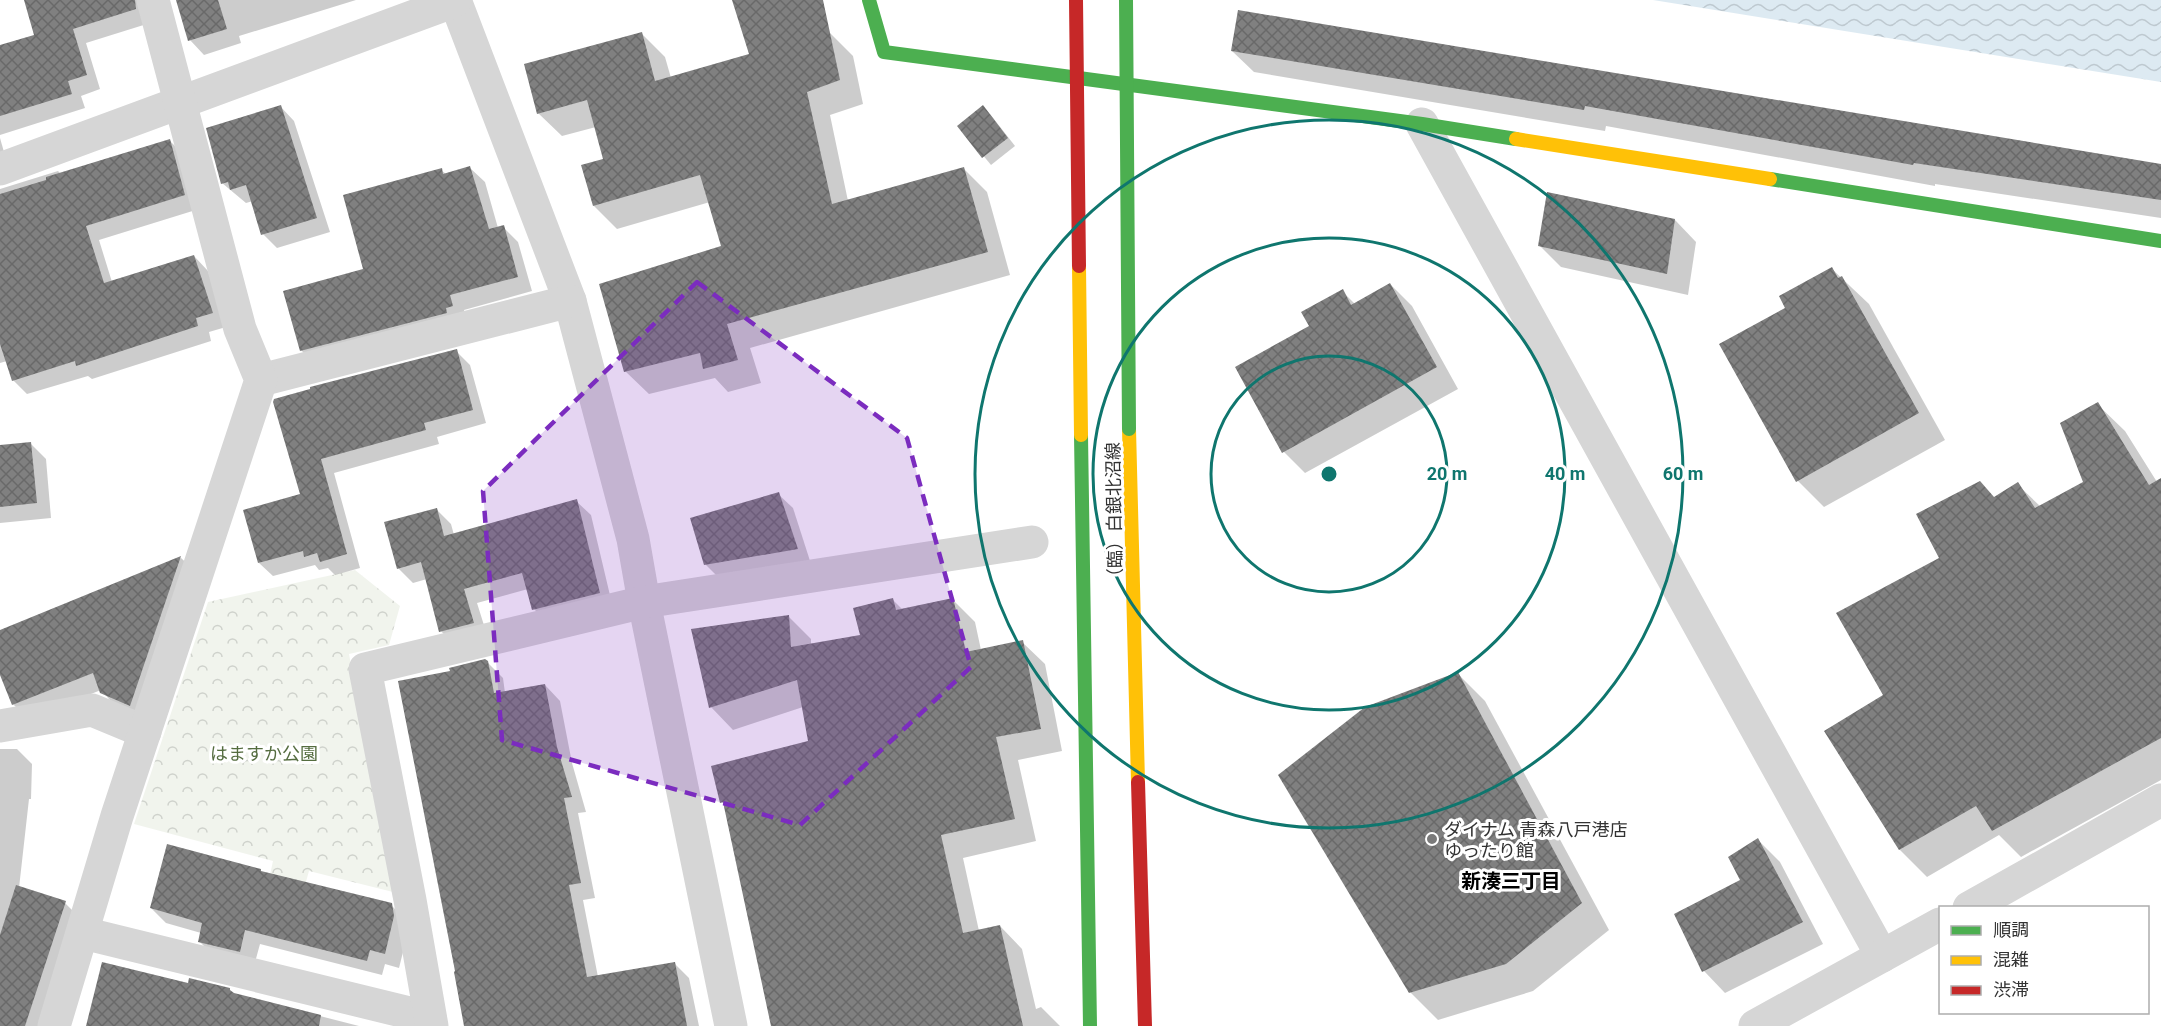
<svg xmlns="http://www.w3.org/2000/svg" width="2161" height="1026" font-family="Roboto,'Noto Sans JP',sans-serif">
	<defs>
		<pattern id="park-crowns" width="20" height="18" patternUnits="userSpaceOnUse" patternTransform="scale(1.5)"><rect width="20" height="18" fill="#f1f4ed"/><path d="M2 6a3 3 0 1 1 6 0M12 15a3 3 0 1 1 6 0" fill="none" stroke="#cfd2cc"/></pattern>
		<pattern id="water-waves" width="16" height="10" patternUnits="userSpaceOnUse" patternTransform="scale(1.5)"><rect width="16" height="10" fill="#ddeaf2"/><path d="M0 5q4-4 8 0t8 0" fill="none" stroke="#bec9d0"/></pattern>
		<pattern id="building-cross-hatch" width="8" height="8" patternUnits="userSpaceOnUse" patternTransform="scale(1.5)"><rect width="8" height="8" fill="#808080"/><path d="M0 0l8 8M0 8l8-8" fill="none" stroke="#696969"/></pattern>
	</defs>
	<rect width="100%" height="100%" fill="#fff"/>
	<polygon fill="url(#park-crowns)" points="355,570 400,606 389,645 349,654 393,892 309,871 294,924 262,912 273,861 134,824 208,602"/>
	<polygon fill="url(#water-waves)" points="1653,0 2161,0 2161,82"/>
	<g fill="#0003">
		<polygon points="25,0 155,0 150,23 86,43 100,89 81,96 85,108 0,135 0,47 36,36"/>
		<polygon points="176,0 356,0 239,36 241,43 204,55 190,40"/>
		<polygon points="734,0 814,0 830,33 853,56 863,104 830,115 848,201 964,169 987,192 1010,275 750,348 761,383 728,392 715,378 649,394 625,371 723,247 710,202 617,229 594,206 604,160 596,127 562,136 538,113 642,34 665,57 671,78 751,55"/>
		<polygon points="1232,51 2161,165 2161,218 1935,184 1935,186 1606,126 1605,131 1254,72"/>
		<polygon points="280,106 294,121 330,232 277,248 263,234 253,201 246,203 222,183"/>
		<polygon points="990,114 1015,146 991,165 959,126"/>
		<polygon points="0,138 8,166 0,171"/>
		<polygon points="170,141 184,155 199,209 99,240 112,282 194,256 208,271 226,327 209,332 211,341 92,379 88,376 27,394 13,380 7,361 0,363 0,189 58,171 61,174"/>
		<polygon points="470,168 485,182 498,228 503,227 518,242 532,291 464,310 467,321 316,365 301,350 365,270 441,170 446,174"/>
		<polygon points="1675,220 1696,242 1688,295 1561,267 1539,245"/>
		<polygon points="1832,269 1869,304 1945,440 1824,507 1798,481 1787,308"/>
		<polygon points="1390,284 1412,306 1458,389 1305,473 1284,452 1311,327 1342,291 1355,304"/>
		<polygon points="456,351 470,365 486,423 437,437 439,444 334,473 360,568 335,575 328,568 319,570 315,565 273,576 259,563 302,495 275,402"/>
		<polygon points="2097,404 2125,431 2157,482 2161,480 2161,780 2021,857 1999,835 1927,877 1900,850 1826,732 1885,696 1941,559 1995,498 2017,484 2041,507 2085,483"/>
		<polygon points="31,444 46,459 51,518 0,523 0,447"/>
		<polygon points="778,494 793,508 811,564 720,579 705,564"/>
		<polygon points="576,501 591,515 613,608 548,623 534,609 528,589 477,603 488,638 455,646 441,631 427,579 413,583 398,568 436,509 451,524 454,535"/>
		<polygon points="181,558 196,572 145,719 117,708 101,690 28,719 13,704 0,671 0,632"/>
		<polygon points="893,600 903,610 953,600 975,622 981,650 1022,642 1045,664 1062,751 1018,760 1036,841 963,858 979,931 1000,926 1022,949 1036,1009 1041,1007 1060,1026 772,1026 725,806 722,802 809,742 803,707 733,730 711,707 692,630 788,616 811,639 811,645 861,637"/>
		<polygon points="487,662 503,678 505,693 545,685 560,701 572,763 586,812 578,813 595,898 583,900 598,977 674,963 689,978 699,1026 466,1026 452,672"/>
		<polygon points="1458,674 1485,701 1609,930 1533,991 1438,1020 1410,992"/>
		<polygon points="0,749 17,749 32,764 31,799 29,799 19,888 65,903 80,918 45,1026 0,1026"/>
		<polygon points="1758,840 1780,862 1823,944 1725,993 1704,971"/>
		<polygon points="263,873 391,905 406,920 408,932 399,968 385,964 382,975 260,944 254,966 214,956 199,941 201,933 166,923 151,908"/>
		<polygon points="234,994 359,1026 93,1026"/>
	</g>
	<g fill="url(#building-cross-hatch)">
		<polygon points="24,0 135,0 136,9 73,29 87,75 68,81 72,94 0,116 0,45 34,35"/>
		<polygon points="176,0 218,0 227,29 188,41"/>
		<polygon points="732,0 823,0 840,80 807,92 832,204 964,167 988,252 727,324 738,360 703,369 700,353 624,372 599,284 721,246 700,175 593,206 581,165 603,159 587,100 537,114 524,64 642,32 655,81 749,54"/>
		<polygon points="1238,10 2161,164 2161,200 1914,163 1913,165 1585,106 1584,110 1231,51"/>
		<polygon points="281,105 317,218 261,235 246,185 230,190 228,182 221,184 206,128"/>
		<polygon points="983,105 1008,138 982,158 957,126"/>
		<polygon points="170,139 185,195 86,226 104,283 194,255 213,313 196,318 198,326 76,366 75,361 12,381 0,344 0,194 46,180 46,177"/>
		<polygon points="470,166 489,229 504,225 518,277 450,295 453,306 446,308 447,313 300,351 283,291 363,269 343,195 442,168 443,174"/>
		<polygon points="1547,192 1675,219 1667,274 1538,246"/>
		<polygon points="1832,267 1838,278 1842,276 1919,413 1796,482 1719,344 1785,308 1779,296"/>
		<polygon points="1390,283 1437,367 1282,453 1235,367 1309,326 1301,312 1343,289 1351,305"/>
		<polygon points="457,349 473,410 424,423 426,430 321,459 347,554 320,562 317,553 304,557 303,551 258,563 243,510 300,494 273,402 274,399 310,389 310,387"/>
		<polygon points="2098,402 2149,485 2161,478 2161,738 1992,831 1976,806 1899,850 1824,731 1883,695 1836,613 1939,558 1916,514 1980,481 1994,497 2018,482 2035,508 2083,482 2060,423"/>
		<polygon points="31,442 37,503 0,507 0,445"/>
		<polygon points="779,492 798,549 704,565 690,518"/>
		<polygon points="577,499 600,593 532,610 522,573 464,589 474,623 439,632 421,562 397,569 384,522 437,508 444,536"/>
		<polygon points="181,556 130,706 100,693 93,673 12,705 0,675 0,630"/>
		<polygon points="893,598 896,610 953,598 966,652 1023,640 1041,729 996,737 1015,819 941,835 963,933 1000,925 1023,1026 771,1026 723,802 720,803 711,766 808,741 797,680 709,708 691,629 789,615 791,647 860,635 853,608"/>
		<polygon points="485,659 488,661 494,693 545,684 557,747 572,797 564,798 581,883 569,885 587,977 675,962 687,1026 464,1026 454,972 455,971 398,681 450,671 449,668"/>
		<polygon points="1458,672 1582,903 1506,964 1409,993 1278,775 1365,707"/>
		<polygon points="1758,838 1803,922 1702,972 1674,914 1740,880 1728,857"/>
		<polygon points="167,844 261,869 261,871 392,903 394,916 385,954 370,950 367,961 245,930 240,952 198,942 202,923 150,908"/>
		<polygon points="16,885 66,901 25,1026 0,1026 0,935"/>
		<polygon points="102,962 188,983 189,978 230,988 230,990 234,993 321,1015 319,1026 86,1026"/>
	</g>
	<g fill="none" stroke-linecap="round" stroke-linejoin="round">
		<g stroke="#d6d6d6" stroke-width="33">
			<polyline points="455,0 570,301 633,539 644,602 731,1026"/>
			<polyline points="1422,124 1882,956"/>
			<polyline points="0,169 455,1"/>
			<polyline points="261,380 570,301"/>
			<polyline points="0,726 92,710 145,732"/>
			<polyline points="1969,908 2161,800"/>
			<polyline points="83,933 430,1018"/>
			<polyline points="54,1026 117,816 261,380 240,329 153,0"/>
			<polyline points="432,1026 410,900 365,669 644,602 1032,542"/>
			<polyline points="1755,1026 1940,924"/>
		</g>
		<g stroke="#4caf50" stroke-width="14">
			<polyline points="869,0 884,52 1422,124 1516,139"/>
			<polyline points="1770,179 2161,241"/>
			<polyline points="1081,435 1090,1026"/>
		</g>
		<g stroke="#ffc107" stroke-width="14">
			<polyline points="1516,139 1770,179"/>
			<polyline points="1129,429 1138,782"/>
		</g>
		<polyline stroke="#c62828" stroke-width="14" points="1138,782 1145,1026"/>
		<polyline stroke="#4caf50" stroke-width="14" points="1126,0 1129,429"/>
		<polyline stroke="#ffc107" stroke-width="14" points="1079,266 1081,435"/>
		<polyline stroke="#c62828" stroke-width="14" points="1076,0 1079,266"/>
	</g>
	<path fill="#7b2cbf" fill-opacity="0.2" stroke="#7b2cbf" stroke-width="4.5" stroke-dasharray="12 8" stroke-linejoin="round" d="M697,282L907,438L971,667L800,825L502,740L483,491Z"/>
	<g fill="none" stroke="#0f766e" stroke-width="3">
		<circle cx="1329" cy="474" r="118"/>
		<circle cx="1329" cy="474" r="236"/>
		<circle cx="1329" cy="474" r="354"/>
	</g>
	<circle fill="#7a7a7a" stroke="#fff" stroke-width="2" cx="1432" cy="839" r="6"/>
	<g text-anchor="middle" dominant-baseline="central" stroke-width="6" stroke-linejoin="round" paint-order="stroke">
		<g font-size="18" fill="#323232" stroke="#fff">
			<text transform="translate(1114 514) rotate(-91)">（臨）白銀北沼線</text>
		</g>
		<g font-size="18" fill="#556d40" stroke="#fff">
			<text x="264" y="753">はますか公園</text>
		</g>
		<g font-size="18" fill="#323232" stroke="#fff" text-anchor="start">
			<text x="1444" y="829">ダイナム 青森八戸港店<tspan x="1444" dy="21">ゆったり館</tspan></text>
		</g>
		<g font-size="20" font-weight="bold" fill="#000" stroke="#fff">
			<text x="1511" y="881">新湊三丁目</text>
		</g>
	</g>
	<circle cx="1329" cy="474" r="9" fill="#0f766e" stroke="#fff" stroke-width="3"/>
	<g font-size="18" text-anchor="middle" font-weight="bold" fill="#0f766e" stroke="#fff" stroke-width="6" stroke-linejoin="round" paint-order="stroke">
		<text x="1447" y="480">20 m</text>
		<text x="1565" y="480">40 m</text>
		<text x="1683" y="480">60 m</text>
	</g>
	<rect x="1939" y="906" width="210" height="108" fill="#ffffff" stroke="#adadad" stroke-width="1.5"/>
	<rect x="1951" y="926" width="30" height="9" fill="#4caf50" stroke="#adadad" stroke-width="1.5"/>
	<text x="1993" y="936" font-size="18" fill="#323232">順調</text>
	<rect x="1951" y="956" width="30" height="9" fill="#ffc107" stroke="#adadad" stroke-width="1.5"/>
	<text x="1993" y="966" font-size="18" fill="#323232">混雑</text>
	<rect x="1951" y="986" width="30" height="9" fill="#c62828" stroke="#adadad" stroke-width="1.5"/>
	<text x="1993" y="996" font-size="18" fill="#323232">渋滞</text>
</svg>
